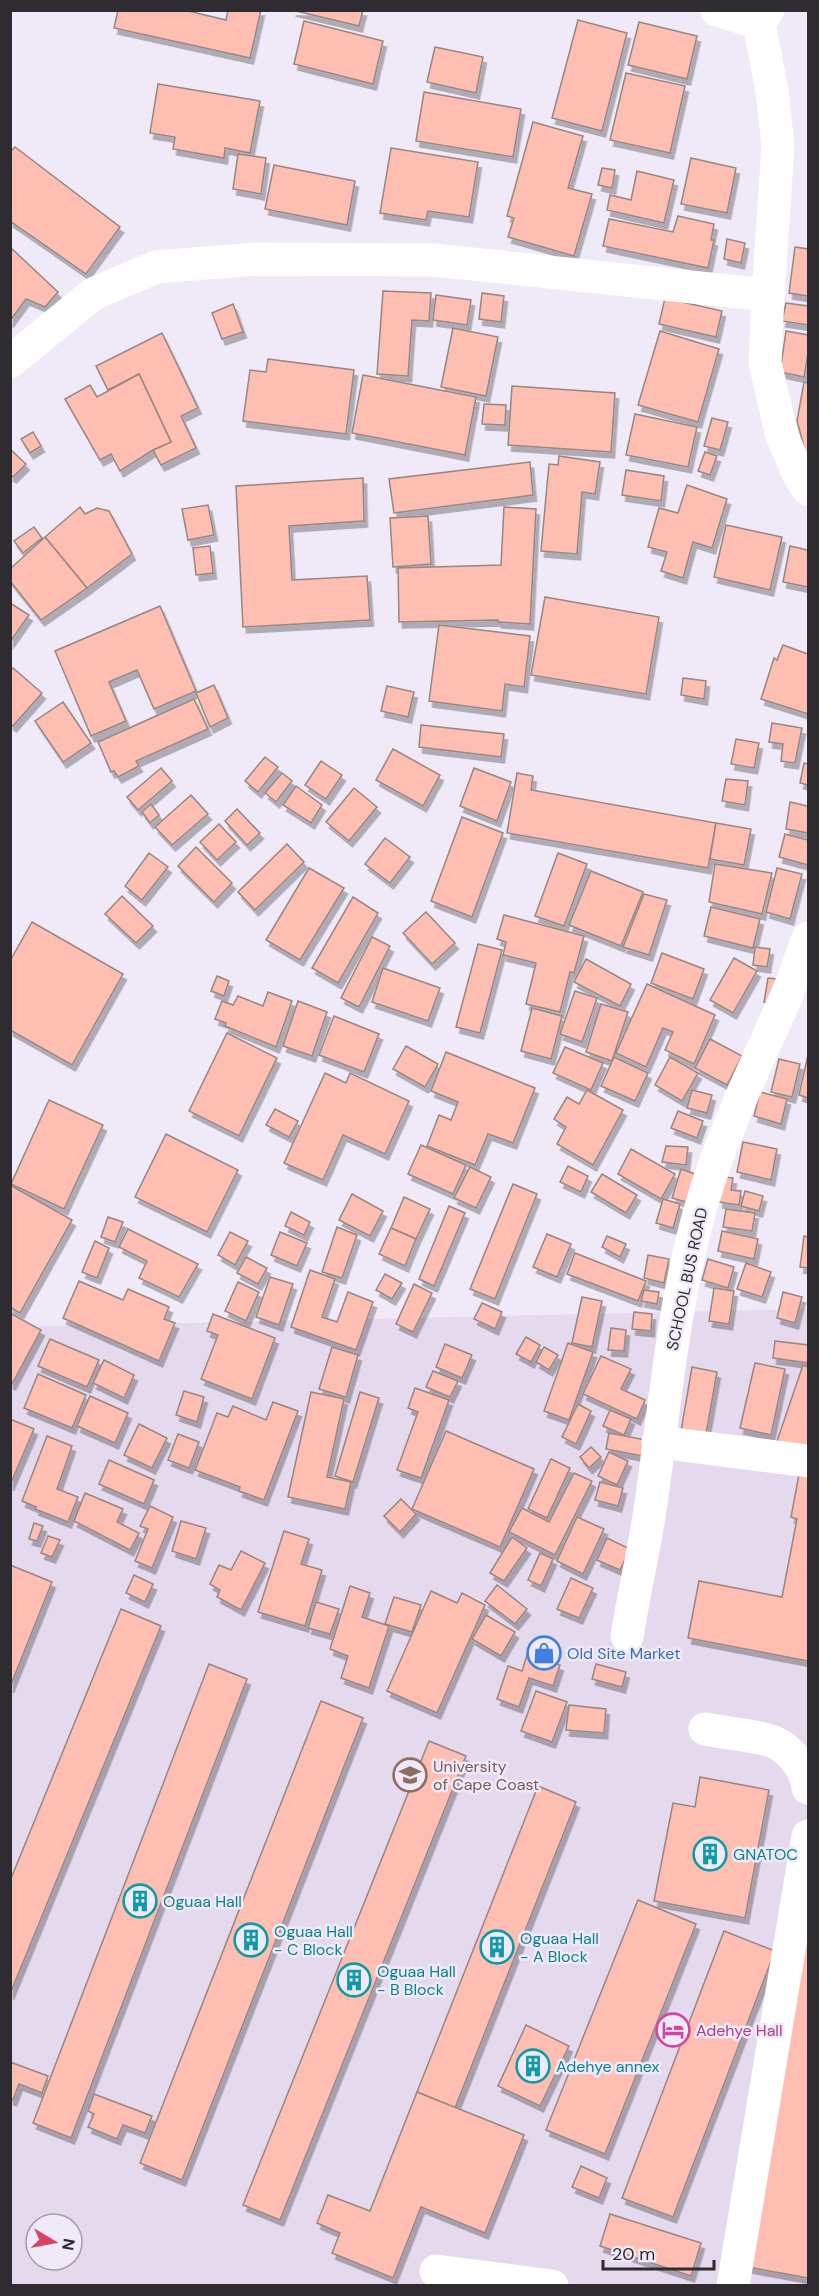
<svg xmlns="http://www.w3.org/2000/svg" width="819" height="2296" font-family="'DM Sans',sans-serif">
	<defs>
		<filter id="shadow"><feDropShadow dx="3.5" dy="6" stdDeviation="0" flood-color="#0004"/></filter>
	</defs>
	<rect width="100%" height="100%" fill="#efe9f8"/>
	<path fill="#e5d9ed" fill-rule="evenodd" d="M808,1309V2285H11L10,1327ZM36,2224H72V2260H36Z"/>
	<g fill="#febeb2" stroke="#978682" stroke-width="1.5" filter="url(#shadow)">
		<polygon points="118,10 184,10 226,20 228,10 261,10 250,58 114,28"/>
		<polygon points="292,10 363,10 359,26"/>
		<polygon points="578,20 627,33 602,131 552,118"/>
		<polygon points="304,21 383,41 373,84 294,64"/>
		<polygon points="639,22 697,36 687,79 628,65"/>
		<polygon points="435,47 483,57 476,93 427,82"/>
		<polygon points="626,73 685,86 670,153 610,140"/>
		<polygon points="158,84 260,101 250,153 225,148 224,158 173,149 175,137 150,133"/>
		<polygon points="424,92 521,109 513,157 416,141"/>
		<polygon points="533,122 583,136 568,188 592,194 574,256 508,237 514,218 507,216"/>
		<polygon points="15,147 120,227 86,274 10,221 10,152"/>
		<polygon points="391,148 478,162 469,217 428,211 426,220 380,213"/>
		<polygon points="238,154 266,158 261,194 233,189"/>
		<polygon points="691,158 736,168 727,213 681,204"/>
		<polygon points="274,165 355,181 347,225 265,209"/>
		<polygon points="602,168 615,170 612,188 598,185"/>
		<polygon points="637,171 674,180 664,223 607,210 610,195 631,200"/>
		<polygon points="678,216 714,224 711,240 714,240 708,268 603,246 609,219 673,232"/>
		<polygon points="727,239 745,243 741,263 724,259"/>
		<polygon points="10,247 58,292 45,307 26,299 10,321"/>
		<polygon points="795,247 808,249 808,296 789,293"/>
		<polygon points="383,291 431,293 429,321 412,320 408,376 377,374"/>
		<polygon points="482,293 504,296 501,322 479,319"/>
		<polygon points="436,295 471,300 467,325 433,320"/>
		<polygon points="665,298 722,311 716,337 659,324"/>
		<polygon points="786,303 808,306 808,325 782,321"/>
		<polygon points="233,304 243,332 222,339 212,313"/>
		<polygon points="453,328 498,337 486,396 441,387"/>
		<polygon points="660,331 719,349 698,422 638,405"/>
		<polygon points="786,331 808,335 808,353 804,377 780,372"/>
		<polygon points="162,333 198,408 181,416 196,448 161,465 153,450 171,442 139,374 108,390 96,366"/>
		<polygon points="268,359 354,370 346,434 243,421 250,370 266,372"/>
		<polygon points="139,374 171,442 153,450 120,471 111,454 100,460 65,399 90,385 97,397"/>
		<polygon points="363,375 476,397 465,455 352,433"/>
		<polygon points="804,382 808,383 808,458 807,458 797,421"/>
		<polygon points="512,386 615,393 611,452 508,445"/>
		<polygon points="484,404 506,405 505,425 482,424"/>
		<polygon points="635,414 697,427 688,467 626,455"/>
		<polygon points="712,418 728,422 720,450 704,446"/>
		<polygon points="33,432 41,446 30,453 21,439"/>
		<polygon points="10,449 26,464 13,477 10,475"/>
		<polygon points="705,452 717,456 710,475 698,471"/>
		<polygon points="559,456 600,462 595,494 582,492 577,554 541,551 549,464 558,465"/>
		<polygon points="530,462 533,495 394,513 389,479"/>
		<polygon points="626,470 664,476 661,501 622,495"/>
		<polygon points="363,478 364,521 289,526 292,580 367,576 370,620 243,627 236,486"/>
		<polygon points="687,485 727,499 712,548 693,542 683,578 661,571 667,552 648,547 659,508 678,513"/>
		<polygon points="208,505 214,535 188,540 182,509"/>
		<polygon points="80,507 85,514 97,508 109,511 132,554 87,588 45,537"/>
		<polygon points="504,507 536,509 530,624 498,622 498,620 399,622 398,568 501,565"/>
		<polygon points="428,516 431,564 393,567 390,518"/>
		<polygon points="726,525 782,537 770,590 714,577"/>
		<polygon points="34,527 42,538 23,553 14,541"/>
		<polygon points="45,537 87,588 41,620 10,581 10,569"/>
		<polygon points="210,546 213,573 196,575 193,548"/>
		<polygon points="790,546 808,550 808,587 783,582"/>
		<polygon points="545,597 659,617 646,694 531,675"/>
		<polygon points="10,603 29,615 10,642"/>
		<polygon points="160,606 196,691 154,709 137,670 109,682 126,721 91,736 55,651"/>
		<polygon points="439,625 530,636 524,687 505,684 502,711 429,701"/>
		<polygon points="783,645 808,654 808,714 761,699 774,658 777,660"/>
		<polygon points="13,668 42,693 13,726 10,724 10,671"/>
		<polygon points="683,678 706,681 704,699 681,695"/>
		<polygon points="214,685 228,718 210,727 196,693"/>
		<polygon points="387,686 414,692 408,717 381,711"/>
		<polygon points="194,699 208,729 136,761 139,766 118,777 114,771 111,772 98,742"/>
		<polygon points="63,702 91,743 63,762 35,721"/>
		<polygon points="772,723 802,728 795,763 781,761 783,744 769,742"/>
		<polygon points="421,725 504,734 501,757 419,747"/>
		<polygon points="736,739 759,743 754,768 731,764"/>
		<polygon points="393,749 440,775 423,806 376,780"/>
		<polygon points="265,757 278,767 258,792 245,781"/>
		<polygon points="321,761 342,775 326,799 305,785"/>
		<polygon points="804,763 808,764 808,785 800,783"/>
		<polygon points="161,768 172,781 138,810 127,797"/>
		<polygon points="474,768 511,782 497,821 460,806"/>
		<polygon points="282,773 292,781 276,802 265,793"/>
		<polygon points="517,773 533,776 531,790 716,823 708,868 507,833"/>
		<polygon points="726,779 748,781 745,805 722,801"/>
		<polygon points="296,786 322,805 311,823 283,805"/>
		<polygon points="354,788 377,807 349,841 326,822"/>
		<polygon points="191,795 208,814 172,845 155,827"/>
		<polygon points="790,802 808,806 808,833 786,829"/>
		<polygon points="151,804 159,815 150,823 142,812"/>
		<polygon points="237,809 260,833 247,845 225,821"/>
		<polygon points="462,817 503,833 472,917 431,901"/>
		<polygon points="716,823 751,829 744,865 710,859"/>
		<polygon points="219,824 236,842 217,860 200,842"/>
		<polygon points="785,834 808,840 808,865 779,857"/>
		<polygon points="385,838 410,857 390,883 365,864"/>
		<polygon points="287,844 304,862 255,910 238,892"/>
		<polygon points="196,847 232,883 214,902 178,866"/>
		<polygon points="149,853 168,867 142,900 125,886"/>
		<polygon points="558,853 587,864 564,926 535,916"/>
		<polygon points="715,864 772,873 762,914 709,902"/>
		<polygon points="309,868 344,888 300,960 266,940"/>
		<polygon points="777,868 802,874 790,919 766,912"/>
		<polygon points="591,871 643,892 621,946 569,925"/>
		<polygon points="644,894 667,900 649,955 623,947"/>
		<polygon points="122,896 153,926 136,943 105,914"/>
		<polygon points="353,897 378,913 338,983 312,968"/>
		<polygon points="711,907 760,919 753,948 704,936"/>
		<polygon points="426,912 455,943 432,964 403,933"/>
		<polygon points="504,915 584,936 574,973 570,972 560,1012 526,1004 536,963 503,955 506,942 497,939"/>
		<polygon points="32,922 123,974 72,1065 10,1030 10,961"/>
		<polygon points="372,937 390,946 359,1007 341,998"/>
		<polygon points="478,944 502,950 480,1033 456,1027"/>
		<polygon points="755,947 770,949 767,967 753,965"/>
		<polygon points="662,953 704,969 693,999 651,983"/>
		<polygon points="734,958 757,971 733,1013 710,1000"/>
		<polygon points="586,959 631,984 620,1006 574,982"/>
		<polygon points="383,968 440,988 428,1021 372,1002"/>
		<polygon points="217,976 229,981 224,996 211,991"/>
		<polygon points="768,978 776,979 772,1003 764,1002"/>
		<polygon points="647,984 715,1015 694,1064 665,1050 673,1032 663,1028 646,1067 616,1053"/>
		<polygon points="575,991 597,998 582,1042 560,1034"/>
		<polygon points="268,992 292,1001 276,1047 225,1026 226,1023 215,1019 222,1001 233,1005 238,996 263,1006"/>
		<polygon points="298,1001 327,1012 312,1056 283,1046"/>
		<polygon points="601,1004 628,1012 612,1061 586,1052"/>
		<polygon points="532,1008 562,1016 551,1059 521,1051"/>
		<polygon points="334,1016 379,1034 364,1072 319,1055"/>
		<polygon points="227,1033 277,1058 239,1136 189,1111"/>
		<polygon points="710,1039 742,1056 727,1085 695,1068"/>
		<polygon points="406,1046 438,1064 425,1087 393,1069"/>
		<polygon points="565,1047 603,1063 591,1090 553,1073"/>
		<polygon points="446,1052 535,1088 513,1143 488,1134 475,1165 427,1146 439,1115 451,1120 458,1102 431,1091"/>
		<polygon points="808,1055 808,1098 799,1095"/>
		<polygon points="614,1057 648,1073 635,1101 601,1086"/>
		<polygon points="670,1057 698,1073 682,1101 655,1085"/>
		<polygon points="779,1059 800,1064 792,1097 771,1092"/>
		<polygon points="325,1073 346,1083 350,1073 409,1101 385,1154 343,1135 323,1180 284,1163"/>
		<polygon points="587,1090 623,1110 593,1165 557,1144 566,1127 554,1119 567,1097 579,1104"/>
		<polygon points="692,1090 712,1095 707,1113 687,1108"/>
		<polygon points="760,1092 787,1099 781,1124 754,1116"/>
		<polygon points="49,1100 103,1125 64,1209 11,1184"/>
		<polygon points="275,1109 298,1121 289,1137 266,1125"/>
		<polygon points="678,1111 703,1121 697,1138 671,1128"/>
		<polygon points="166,1134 238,1170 207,1232 135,1197"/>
		<polygon points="743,1142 777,1149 771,1180 737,1172"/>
		<polygon points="421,1145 466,1165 453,1194 408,1174"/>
		<polygon points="666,1146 688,1147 686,1165 662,1162"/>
		<polygon points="631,1149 675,1174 661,1199 618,1174"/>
		<polygon points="568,1166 588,1176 581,1192 560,1182"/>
		<polygon points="470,1167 491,1177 476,1208 454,1198"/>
		<polygon points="681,1169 695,1174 686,1202 672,1198"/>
		<polygon points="602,1174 637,1195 626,1213 591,1192"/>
		<polygon points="722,1177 733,1178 731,1190 741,1191 739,1205 719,1202"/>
		<polygon points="513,1184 537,1194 495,1299 470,1289"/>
		<polygon points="10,1185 72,1220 20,1313 10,1307"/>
		<polygon points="745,1191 763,1196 759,1211 741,1206"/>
		<polygon points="352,1194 383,1211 370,1236 339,1220"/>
		<polygon points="404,1197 430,1209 416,1239 391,1228"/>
		<polygon points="663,1199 680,1204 673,1228 656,1223"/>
		<polygon points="449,1206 465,1213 434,1286 419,1279"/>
		<polygon points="726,1209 755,1213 752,1231 723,1227"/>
		<polygon points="291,1212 310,1222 304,1235 285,1226"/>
		<polygon points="108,1217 123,1222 115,1242 101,1237"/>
		<polygon points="337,1227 357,1235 342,1278 322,1272"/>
		<polygon points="391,1228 416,1239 405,1266 379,1254"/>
		<polygon points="128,1229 198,1264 179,1297 139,1278 147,1261 119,1247"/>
		<polygon points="722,1231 758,1239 754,1259 718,1251"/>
		<polygon points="230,1232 248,1241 235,1265 218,1255"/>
		<polygon points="280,1232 307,1243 297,1266 271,1255"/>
		<polygon points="547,1234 571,1244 557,1277 533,1267"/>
		<polygon points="607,1236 626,1244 620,1257 602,1247"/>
		<polygon points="804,1236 808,1237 808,1268 800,1267"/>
		<polygon points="95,1241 109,1248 97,1278 82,1272"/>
		<polygon points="575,1253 646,1281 638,1301 567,1274"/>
		<polygon points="648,1255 669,1259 664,1283 644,1278"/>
		<polygon points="246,1257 267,1268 258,1284 237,1273"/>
		<polygon points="708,1259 734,1267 728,1288 702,1280"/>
		<polygon points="746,1263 771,1272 762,1297 737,1289"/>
		<polygon points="310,1270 335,1279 322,1317 337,1322 348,1292 373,1302 356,1350 291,1327"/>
		<polygon points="385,1274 402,1283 392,1299 376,1290"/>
		<polygon points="270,1277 293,1284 279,1325 256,1317"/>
		<polygon points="79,1281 123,1300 128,1289 169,1307 164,1319 175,1323 159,1361 63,1318"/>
		<polygon points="238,1282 259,1292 246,1321 225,1311"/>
		<polygon points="414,1284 432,1293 413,1332 396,1324"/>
		<polygon points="714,1288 734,1291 729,1324 709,1321"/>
		<polygon points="644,1290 659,1292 657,1304 641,1301"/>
		<polygon points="783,1292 802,1297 795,1323 777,1318"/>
		<polygon points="582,1297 602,1301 592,1347 572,1343"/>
		<polygon points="482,1303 502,1312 495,1329 474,1319"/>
		<polygon points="634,1312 652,1314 651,1331 632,1329"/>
		<polygon points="10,1313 41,1330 12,1384 10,1383"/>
		<polygon points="213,1314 275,1338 252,1399 201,1379 218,1335 207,1331"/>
		<polygon points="611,1328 626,1330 624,1351 608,1350"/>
		<polygon points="526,1337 540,1345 531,1362 516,1354"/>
		<polygon points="50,1339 99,1360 87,1387 38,1366"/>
		<polygon points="775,1341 808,1345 808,1363 773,1358"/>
		<polygon points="568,1343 593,1352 569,1420 544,1411"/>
		<polygon points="445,1344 472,1355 462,1378 436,1367"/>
		<polygon points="332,1347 358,1355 346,1397 319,1389"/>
		<polygon points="544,1347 558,1355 549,1370 536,1362"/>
		<polygon points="601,1356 631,1369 621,1389 645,1400 637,1419 583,1394"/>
		<polygon points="104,1360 134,1375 124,1398 93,1383"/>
		<polygon points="755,1363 785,1369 771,1435 740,1428"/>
		<polygon points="803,1365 808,1367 808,1451 777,1441"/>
		<polygon points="692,1367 717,1372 706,1434 681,1431"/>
		<polygon points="433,1371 458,1381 450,1397 426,1387"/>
		<polygon points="38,1374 86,1395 72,1428 24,1408"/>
		<polygon points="415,1388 449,1400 421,1478 397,1470 418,1412 408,1408"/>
		<polygon points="184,1391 204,1397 197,1422 176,1415"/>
		<polygon points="311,1392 344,1399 327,1477 351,1482 345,1509 288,1497"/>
		<polygon points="360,1392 379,1398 353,1482 335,1476"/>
		<polygon points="90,1396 128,1413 115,1443 77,1426"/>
		<polygon points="273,1402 298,1411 264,1500 239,1491 240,1487 195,1470 217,1413 228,1417 233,1406 266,1420"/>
		<polygon points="578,1404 591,1411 576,1444 562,1437"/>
		<polygon points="610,1410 631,1419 624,1435 603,1426"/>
		<polygon points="10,1419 34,1429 10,1485"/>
		<polygon points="139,1424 167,1438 152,1468 124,1455"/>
		<polygon points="446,1431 534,1469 500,1547 412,1509"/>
		<polygon points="609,1433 646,1440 642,1456 606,1449"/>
		<polygon points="178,1434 199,1442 189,1468 168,1460"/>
		<polygon points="47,1436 72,1446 57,1489 78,1497 68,1522 35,1509 36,1507 22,1501"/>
		<polygon points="591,1447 601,1457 589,1468 580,1457"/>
		<polygon points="609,1452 628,1461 617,1485 598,1476"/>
		<polygon points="551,1459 570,1468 547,1518 528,1509"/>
		<polygon points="109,1460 154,1480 144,1504 99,1484"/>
		<polygon points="800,1469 808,1471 808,1661 688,1638 699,1581 782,1597 797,1519 791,1517"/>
		<polygon points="574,1473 592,1481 555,1555 509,1532 522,1508 549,1522"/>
		<polygon points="600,1482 623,1488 618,1506 595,1500"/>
		<polygon points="85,1493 123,1509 117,1522 139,1533 130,1550 74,1521"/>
		<polygon points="401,1499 416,1514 400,1532 384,1516"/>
		<polygon points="150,1506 173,1517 152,1568 135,1561 148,1529 140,1526"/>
		<polygon points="577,1517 604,1529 583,1574 557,1561"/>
		<polygon points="181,1521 206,1528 196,1559 172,1551"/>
		<polygon points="34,1523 43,1526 37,1541 29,1539"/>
		<polygon points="284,1531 309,1539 301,1564 322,1570 305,1626 258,1612"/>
		<polygon points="48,1536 60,1540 52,1557 41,1553"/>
		<polygon points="512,1537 527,1548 504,1581 490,1573"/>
		<polygon points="607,1538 630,1549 620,1570 597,1560"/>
		<polygon points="241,1551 265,1563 241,1610 217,1597 220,1590 210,1584 219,1565 231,1570"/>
		<polygon points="540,1553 553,1559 541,1586 528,1580"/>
		<polygon points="10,1565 52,1582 10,1687"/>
		<polygon points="134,1575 153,1584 145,1602 126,1593"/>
		<polygon points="571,1578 593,1588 579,1618 557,1609"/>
		<polygon points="497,1585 527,1609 515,1624 485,1601"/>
		<polygon points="350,1586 370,1593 362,1617 389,1626 369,1688 341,1678 348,1656 330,1649"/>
		<polygon points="431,1591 457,1603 462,1593 485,1605 437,1713 387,1691"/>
		<polygon points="394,1597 421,1605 412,1632 385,1624"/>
		<polygon points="316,1602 339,1609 330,1634 308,1628"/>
		<polygon points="121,1609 161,1626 10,1994 10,1881"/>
		<polygon points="486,1615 515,1632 501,1656 472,1639"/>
		<polygon points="527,1655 560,1665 553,1686 529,1678 519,1707 497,1699 508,1666 522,1671"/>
		<polygon points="209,1664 247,1679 71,2138 33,2123"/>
		<polygon points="596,1664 626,1672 622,1687 592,1679"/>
		<polygon points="536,1691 567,1702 552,1742 521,1731"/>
		<polygon points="321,1701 363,1718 182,2180 140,2163"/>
		<polygon points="569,1705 606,1709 604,1733 566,1730"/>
		<polygon points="429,1741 466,1756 280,2220 243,2205"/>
		<polygon points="700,1777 769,1790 745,1918 654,1901 673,1803 695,1807"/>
		<polygon points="538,1786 576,1802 455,2108 417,2092"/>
		<polygon points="808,1898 808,2278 742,2266"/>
		<polygon points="638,1900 696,1924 605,2154 546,2130"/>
		<polygon points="724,1931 775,1951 673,2217 622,2198"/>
		<polygon points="526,2025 569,2046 540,2106 498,2086"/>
		<polygon points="10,2062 48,2076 42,2093 19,2084 13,2100 10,2099"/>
		<polygon points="417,2092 524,2135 485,2233 421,2207 393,2278 332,2253 340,2233 317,2223 328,2195 370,2211"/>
		<polygon points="94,2094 152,2116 145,2133 123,2125 117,2139 88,2127 94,2114 88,2111"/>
		<polygon points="581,2166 607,2178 599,2198 572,2187"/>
		<polygon points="610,2214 701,2243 691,2276 600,2246"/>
	</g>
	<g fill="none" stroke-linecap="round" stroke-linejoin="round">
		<g stroke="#fff" stroke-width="33">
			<polyline points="717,10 759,23"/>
			<polyline points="768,295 778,146 772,91 759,23 768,10"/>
			<polyline points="10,362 93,294 156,267 255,259 434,260 768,295 765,363 782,436 799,475 808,489"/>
			<polyline points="658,1442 808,1461"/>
			<path d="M627,1636C635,1587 647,1538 653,1489C666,1393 675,1296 702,1203C723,1132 756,1065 786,997C794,978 801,958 808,938"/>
			<path d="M705,1729C720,1732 765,1737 776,1743C793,1752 806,1770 808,1788"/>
			<polyline points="436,2271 552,2286"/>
			<polyline points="733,2286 808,1836"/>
		</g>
	</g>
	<defs>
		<symbol id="shop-ring" viewBox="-11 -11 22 22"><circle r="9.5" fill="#efe9f8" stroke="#3f7fe0" stroke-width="1.5"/><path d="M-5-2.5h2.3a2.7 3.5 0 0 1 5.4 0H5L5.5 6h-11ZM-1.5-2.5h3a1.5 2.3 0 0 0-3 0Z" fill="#3f7fe0"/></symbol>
		<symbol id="university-ring" viewBox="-11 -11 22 22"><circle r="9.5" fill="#efe9f8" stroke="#8d6e63" stroke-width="1.5"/><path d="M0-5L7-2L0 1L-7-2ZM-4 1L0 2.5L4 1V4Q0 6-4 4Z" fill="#8d6e63"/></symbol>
		<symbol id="building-ring" viewBox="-11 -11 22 22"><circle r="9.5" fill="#efe9f8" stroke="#0f9aa8" stroke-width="1.5"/><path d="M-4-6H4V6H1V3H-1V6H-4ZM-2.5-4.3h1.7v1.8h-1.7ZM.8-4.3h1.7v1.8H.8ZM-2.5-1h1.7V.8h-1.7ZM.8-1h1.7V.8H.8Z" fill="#0f9aa8"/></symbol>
		<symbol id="hotel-ring" viewBox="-11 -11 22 22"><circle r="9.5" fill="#efe9f8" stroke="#d1479c" stroke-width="1.5"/><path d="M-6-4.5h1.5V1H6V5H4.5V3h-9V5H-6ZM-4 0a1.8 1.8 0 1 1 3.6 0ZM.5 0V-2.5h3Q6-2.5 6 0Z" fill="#d1479c"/></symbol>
	</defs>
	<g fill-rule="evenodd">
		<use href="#shop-ring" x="525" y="1634" width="38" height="38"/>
		<use href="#university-ring" x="391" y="1756" width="38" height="38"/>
		<use href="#building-ring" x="691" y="1835" width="38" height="38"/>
		<use href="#building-ring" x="121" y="1882" width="38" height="38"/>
		<use href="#building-ring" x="232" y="1921" width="38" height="38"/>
		<use href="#building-ring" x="478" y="1928" width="38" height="38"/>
		<use href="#building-ring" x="335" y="1961" width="38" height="38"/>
		<use href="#hotel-ring" x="654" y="2011" width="38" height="38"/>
		<use href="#building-ring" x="514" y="2047" width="38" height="38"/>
	</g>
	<g text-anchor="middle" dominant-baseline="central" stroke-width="5" stroke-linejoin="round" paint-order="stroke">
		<g font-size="16" fill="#2e2c31" stroke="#efe9f8">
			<text transform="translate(687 1279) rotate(-78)">SCHOOL BUS ROAD</text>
		</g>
		<g font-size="16" fill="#366cbe" stroke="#efe9f8" text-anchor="start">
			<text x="567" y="1653">Old Site Market</text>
		</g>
		<g font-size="16" fill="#785e54" stroke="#efe9f8" text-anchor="start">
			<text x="433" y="1766">University<tspan x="433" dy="18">of Cape Coast</tspan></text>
		</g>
		<g font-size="16" fill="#0d838f" stroke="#efe9f8" text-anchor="start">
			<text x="733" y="1854">GNATOC</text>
			<text x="163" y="1901">Oguaa Hall</text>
			<text x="274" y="1931">Oguaa Hall<tspan x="274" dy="18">- C Block</tspan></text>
			<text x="520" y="1938">Oguaa Hall<tspan x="520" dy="18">- A Block</tspan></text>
			<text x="377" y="1971">Oguaa Hall<tspan x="377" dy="18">- B Block</tspan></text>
			<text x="556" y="2066">Adehye annex</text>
		</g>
		<g font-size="16" fill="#b23c85" stroke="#efe9f8" text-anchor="start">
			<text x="696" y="2030">Adehye Hall</text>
		</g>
	</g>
	<rect width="819" height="2296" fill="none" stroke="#2e2c31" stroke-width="24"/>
	<g transform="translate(54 2242) rotate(100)"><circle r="28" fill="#efe9f8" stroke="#a29da8" stroke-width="1.5"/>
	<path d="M0-4.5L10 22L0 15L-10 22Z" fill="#d5455f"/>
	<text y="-9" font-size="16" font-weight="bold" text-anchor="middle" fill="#2e2c31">N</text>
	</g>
	<path d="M603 2260v9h111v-9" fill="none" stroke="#2e2c31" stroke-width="3"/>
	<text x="612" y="2260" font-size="18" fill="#2e2c31" stroke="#efe9f8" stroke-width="4.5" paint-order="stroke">20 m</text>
</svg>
